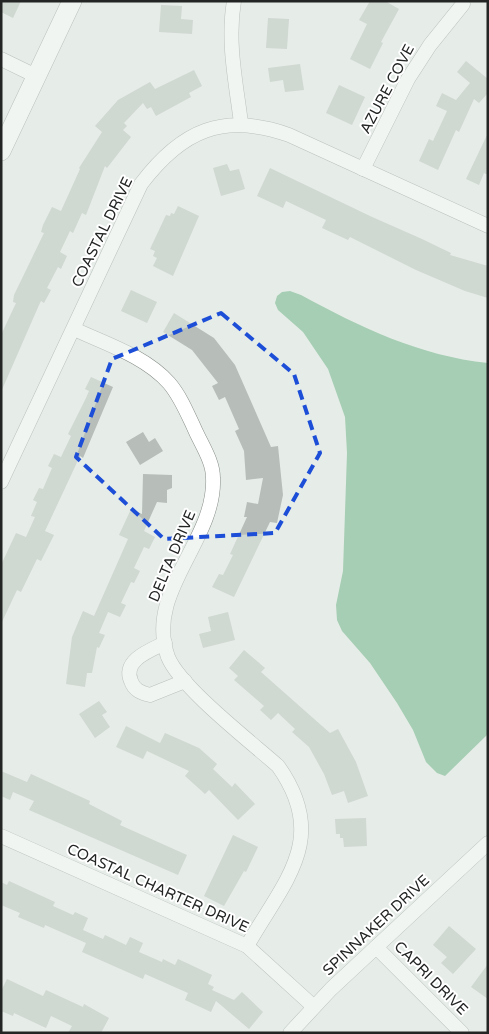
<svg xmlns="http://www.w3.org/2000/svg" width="489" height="1034" font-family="'Varela Round',sans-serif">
	<rect width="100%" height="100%" fill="#e6ede8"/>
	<path fill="#5aa875" d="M290,291L301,295C360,327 420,356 488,363V734L445,776L437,773L426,762L413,730L397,703L370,663L342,631L337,620L336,605L343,571L347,453L345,417L328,369L303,332L278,310L275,303L277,296L282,292Z"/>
	<g fill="#b7beb9">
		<polygon points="1,1 21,1 13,18 1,12"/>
		<polygon points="370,1 385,1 399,9 381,42 383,43 370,69 350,59 367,24 359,20"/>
		<polygon points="161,5 182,6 181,19 193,20 192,34 159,32"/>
		<polygon points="268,18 289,19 287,49 266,48"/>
		<polygon points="466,61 488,79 488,93 479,103 474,99 459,132 456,130 438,170 419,161 429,139 433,141 447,111 436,106 442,93 456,100 470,83 457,72"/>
		<polygon points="300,64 304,90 285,92 283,80 270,82 268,68"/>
		<polygon points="194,70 202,86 189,93 191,97 156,116 151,107 147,109 143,103 124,123 127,126 123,130 131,137 107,168 105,166 86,215 82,213 73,233 70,231 60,252 67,256 61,269 58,267 47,288 51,290 44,303 41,301 39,305 1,392 1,335 16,303 13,302 14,295 44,233 41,232 43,225 52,207 61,211 80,169 79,168 102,132 95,126 118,100 150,82 155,89"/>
		<polygon points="339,85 365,97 352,125 326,113"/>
		<polygon points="488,133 488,175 484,173 479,185 466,179"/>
		<polygon points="227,164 230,171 239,169 245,189 221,196 213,168"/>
		<polygon points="270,168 370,216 422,239 451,253 450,255 488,266 488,298 465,291 416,270 350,237 348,240 322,228 326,220 286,201 283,208 257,196"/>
		<polygon points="178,206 199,216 173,276 153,266 157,258 153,256 155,251 150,249 166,215 170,216 171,213 174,214"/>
		<polygon points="131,290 157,302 147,323 121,311"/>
		<polygon points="174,313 214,338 235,365 271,447 278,446 283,495 277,523 270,522 234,597 212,587 219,574 223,575 233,555 230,554 247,517 244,517 247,502 258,504 263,478 246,480 244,451 235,431 239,429 225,397 219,400 212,386 218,383 192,350 163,332"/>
		<polygon points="91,377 113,387 83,458 80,456 45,531 54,535 41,561 37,559 21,592 17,590 1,624 1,565 16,533 26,537 35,517 31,516 37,502 33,500 39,488 43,489 52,468 48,466 54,454 61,457 71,436 68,434 86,398 89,391 85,389"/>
		<polygon points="143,432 149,442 155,438 163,451 140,465 126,442"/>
		<polygon points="143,474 172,475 172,488 167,490 167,503 157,502 144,531 155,537 149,549 144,547 134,568 140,571 134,583 131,582 121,603 126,605 120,617 108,612 99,633 105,635 99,648 97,647 92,673 87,673 85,687 66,684 72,637 83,611 94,616 128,539 119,535 131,509 142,514"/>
		<polygon points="228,612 235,640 203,648 199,634 211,631 208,617"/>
		<polygon points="244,650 265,668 261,672 330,733 338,729 356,762 368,796 348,803 344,791 332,795 324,774 309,747 292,732 295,729 278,713 271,720 260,710 264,706 234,680 238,676 229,668"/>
		<polygon points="99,701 107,712 102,715 110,727 95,738 79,714"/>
		<polygon points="126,726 160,743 165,733 199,748 217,764 213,769 232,787 235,783 255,804 238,820 209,790 205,794 185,776 189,771 147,751 143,759 116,747"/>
		<polygon points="1,771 27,782 31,774 90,801 89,804 122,821 120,825 187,855 178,875 29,810 34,801 13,792 10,800 1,796"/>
		<polygon points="366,818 367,846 344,847 343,838 340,838 340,834 336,834 335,819"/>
		<polygon points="233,835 258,847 246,872 244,871 224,906 204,896"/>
		<polygon points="9,881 55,902 53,906 73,915 75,912 88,918 83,930 103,939 105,935 126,945 130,937 143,943 139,952 162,962 163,959 175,965 178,959 191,965 212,975 208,984 214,987 212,990 234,1000 242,992 263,1012 249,1029 216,1001 211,1012 185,1000 188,993 145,974 143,979 82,952 86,943 45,925 44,928 18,917 20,913 1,905 1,882 7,885"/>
		<polygon points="449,926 476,949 453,974 441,963 447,957 433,945"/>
		<polygon points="488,964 488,999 471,987"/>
		<polygon points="7,979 43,996 46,990 83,1007 84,1004 109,1018 101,1033 68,1033 72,1026 51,1016 46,1028 14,1013 13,1016 1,1011 1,991"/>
	</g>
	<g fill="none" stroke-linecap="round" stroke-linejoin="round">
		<defs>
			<g id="street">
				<path d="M234,1C227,42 236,83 241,123"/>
				<polyline points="1,59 36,76"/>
				<polyline points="363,169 408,79 430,45 463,4"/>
				<path d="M74,329C106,344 145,356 169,383C181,397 188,415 196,432C203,447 213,462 213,478C216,541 144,592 168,657C180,687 251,742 278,766C330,839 284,881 247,946"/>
				<path d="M1,482L141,184C182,130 223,112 289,135L488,226"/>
				<path d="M165,643C151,650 122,660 131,681C134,690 141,693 150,695L185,681"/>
				<polyline points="1,836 247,946 313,1006"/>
				<polyline points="376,947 462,1033"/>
				<polyline points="290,1033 331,989 488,843"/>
			</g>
			<polyline id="secondary" points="1,151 72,1"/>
		</defs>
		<use href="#street" stroke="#878d88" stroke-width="15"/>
		<use href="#secondary" stroke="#878d88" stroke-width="20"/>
		<use href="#street" stroke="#fff" stroke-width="14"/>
		<use href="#secondary" stroke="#fff" stroke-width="19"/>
	</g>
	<path d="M0 0H489V1034H0ZM221,313L294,374L320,453L275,533L164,539L76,457L112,359Z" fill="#e6ede8" fill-opacity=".55" fill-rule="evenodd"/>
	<path fill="none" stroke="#1d4ed8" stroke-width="4" stroke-dasharray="10 6" stroke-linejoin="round" d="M221,313L294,374L320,453L275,533L164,539L76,457L112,359Z"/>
	<g text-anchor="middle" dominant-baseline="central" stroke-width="4" stroke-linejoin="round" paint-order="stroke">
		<g font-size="15" fill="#222523" stroke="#fff">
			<text transform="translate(387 89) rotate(-62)">AZURE COVE</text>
			<text transform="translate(102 232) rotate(-64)">COASTAL DRIVE</text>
			<text transform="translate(172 556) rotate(-67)">DELTA DRIVE</text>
			<text transform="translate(158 888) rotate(24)">COASTAL CHARTER DRIVE</text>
			<text transform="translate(376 925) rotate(-43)">SPINNAKER DRIVE</text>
			<text transform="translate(431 978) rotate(45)">CAPRI DRIVE</text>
		</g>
	</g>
	<rect width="489" height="1034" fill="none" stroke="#222523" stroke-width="5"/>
</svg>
